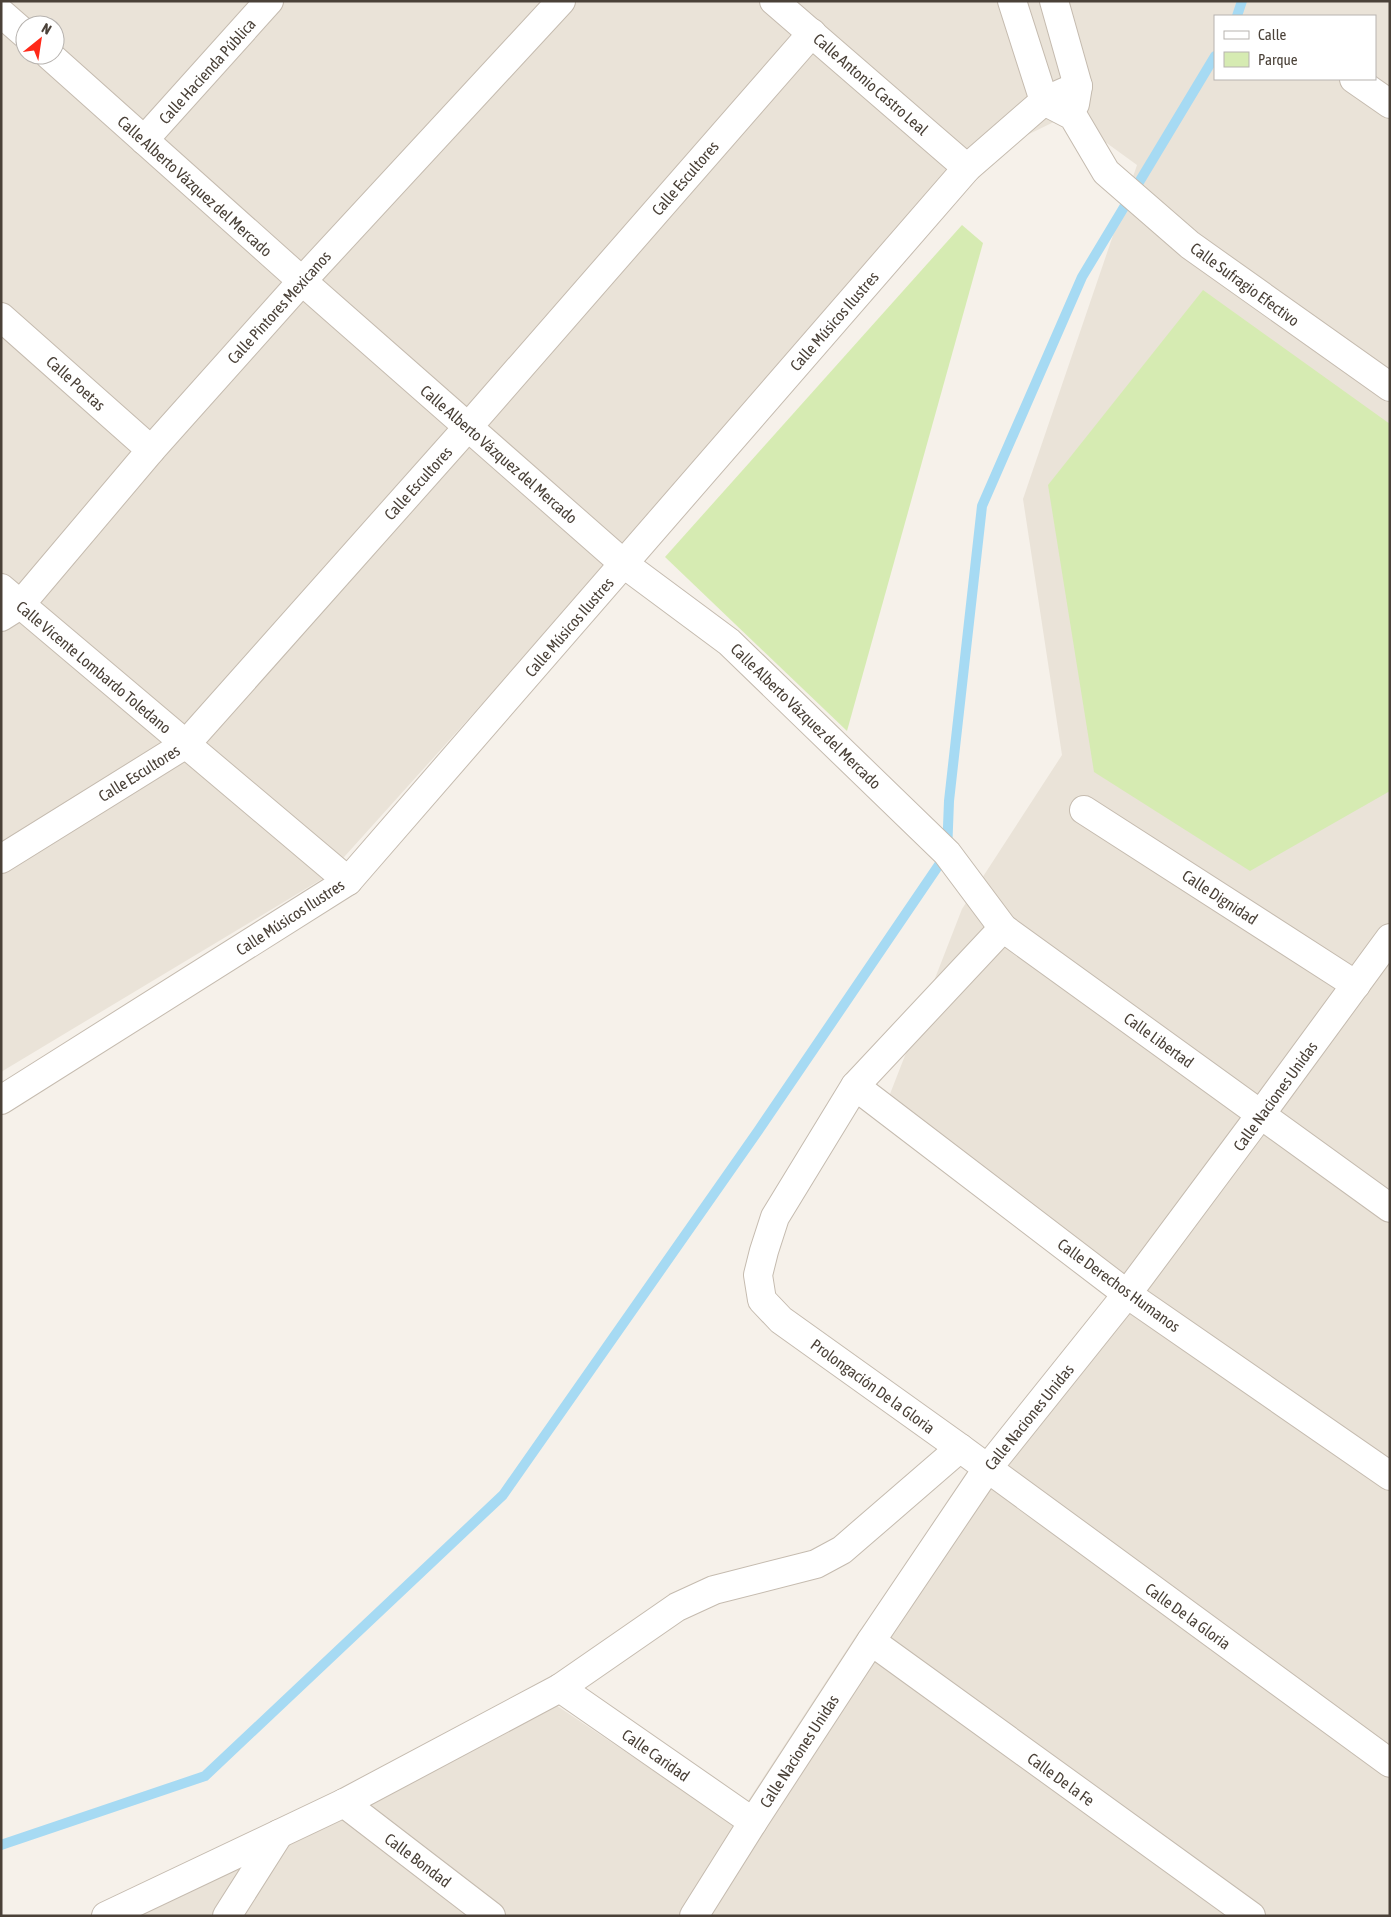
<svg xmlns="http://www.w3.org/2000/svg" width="1391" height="1917" font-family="'Asap Condensed',sans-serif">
	<rect width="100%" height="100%" fill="#f6f1ea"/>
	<path fill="#eae3d8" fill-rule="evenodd" d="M1,1H1390V1916H95L541,1695L733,1824L857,1634L1117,1287L883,1112L962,909L1062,755L1023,499L1137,165L1068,115L968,164L327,876L1,1072ZM1215,16H1375V79H1215ZM25,25H55V55H25Z"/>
	<g fill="#d6ebb2">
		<polygon points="962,225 983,243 847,731 665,557"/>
		<polygon points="1203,290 1390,424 1390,791 1250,871 1094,772 1048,485"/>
	</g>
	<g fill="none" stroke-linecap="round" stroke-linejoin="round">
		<g stroke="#a6daf3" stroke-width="10">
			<polyline points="1237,16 1242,1"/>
			<polyline points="1,1845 205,1776 503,1495 758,1131 947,853 949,801 982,506 1082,277 1215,56"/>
		</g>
		<defs>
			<g id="minor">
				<polyline points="774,1 967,168"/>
				<polyline points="1012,1 1044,101 1073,116 1106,172 1190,245 1390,387"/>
				<polyline points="1054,1 1078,86 1075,104"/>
				<polyline points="1,13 25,34"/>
				<polyline points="49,55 302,281 624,564 729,642 947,853 1003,928 1390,1208"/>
				<polyline points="1354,79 1390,104"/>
				<polyline points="144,140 269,1"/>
				<polyline points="1,317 151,450"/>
				<polyline points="1,588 348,881"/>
				<polyline points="1,617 20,605 151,450 302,281 561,1"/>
				<polyline points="1084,810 1356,985"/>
				<polyline points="1,859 186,744 468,427 812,33"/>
				<polyline points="1003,928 855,1086 775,1217 764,1251 758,1275 762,1300 781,1320 960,1448 1390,1763"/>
				<polyline points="855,1086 1127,1294 1390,1476"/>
				<polyline points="1,1100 348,881 967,168 1044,101 1078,86"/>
				<polyline points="871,1641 1251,1916"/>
				<polyline points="560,1688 753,1822"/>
				<polyline points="344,1803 491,1916"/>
				<polyline points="106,1916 344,1803 560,1688 677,1607 714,1590 816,1564 842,1550 960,1448"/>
				<polyline points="227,1916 279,1834"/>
				<polyline points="694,1916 753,1822 871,1641 987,1469 1127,1294 1261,1114 1390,938"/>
			</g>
		</defs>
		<use href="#minor" stroke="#c5bbaf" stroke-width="30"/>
		<use href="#minor" stroke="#fff" stroke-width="28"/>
	</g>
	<g text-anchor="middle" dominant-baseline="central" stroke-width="4.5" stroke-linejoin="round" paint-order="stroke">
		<g font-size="16" fill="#4a4138" stroke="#fff">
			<text transform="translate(207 71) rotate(-48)">Calle Hacienda Pública</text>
			<text transform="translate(871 84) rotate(41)">Calle Antonio Castro Leal</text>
			<text transform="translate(685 178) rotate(-49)">Calle Escultores</text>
			<text transform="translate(195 186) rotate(42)">Calle Alberto Vázquez del Mercado</text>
			<text transform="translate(1245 284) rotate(36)">Calle Sufragio Efectivo</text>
			<text transform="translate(279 307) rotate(-48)">Calle Pintores Mexicanos</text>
			<text transform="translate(834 321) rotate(-49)">Calle Músicos Ilustres</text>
			<text transform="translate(76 383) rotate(42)">Calle Poetas</text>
			<text transform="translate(499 454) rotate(41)">Calle Alberto Vázquez del Mercado</text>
			<text transform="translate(418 483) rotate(-48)">Calle Escultores</text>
			<text transform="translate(569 627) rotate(-49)">Calle Músicos Ilustres</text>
			<text transform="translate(94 667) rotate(40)">Calle Vicente Lombardo Toledano</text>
			<text transform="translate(806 716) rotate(44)">Calle Alberto Vázquez del Mercado</text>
			<text transform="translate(139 773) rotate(-32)">Calle Escultores</text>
			<text transform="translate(1220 897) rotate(33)">Calle Dignidad</text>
			<text transform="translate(290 917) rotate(-33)">Calle Músicos Ilustres</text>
			<text transform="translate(1159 1040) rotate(36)">Calle Libertad</text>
			<text transform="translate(1275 1096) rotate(-54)">Calle Naciones Unidas</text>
			<text transform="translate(1119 1285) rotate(36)">Calle Derechos Humanos</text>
			<text transform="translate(873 1386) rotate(36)">Prolongación De la Gloria</text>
			<text transform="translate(1029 1417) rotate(-51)">Calle Naciones Unidas</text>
			<text transform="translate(1188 1616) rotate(36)">Calle De la Gloria</text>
			<text transform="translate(799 1751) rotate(-57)">Calle Naciones Unidas</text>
			<text transform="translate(656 1755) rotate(35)">Calle Caridad</text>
			<text transform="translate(1061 1779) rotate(36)">Calle De la Fe</text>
			<text transform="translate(418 1860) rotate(37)">Calle Bondad</text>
		</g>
	</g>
	<rect width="1391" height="1917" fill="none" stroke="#4a4138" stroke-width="5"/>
	<rect x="1214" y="15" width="162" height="65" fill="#ffffff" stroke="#b7b3af"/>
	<rect x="1224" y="31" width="25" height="8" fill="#ffffff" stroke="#b7b3af"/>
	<text x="1258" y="40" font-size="15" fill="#4a4138">Calle</text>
	<rect x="1224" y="52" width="25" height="15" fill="#d6ebb2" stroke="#b7b3af"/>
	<text x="1258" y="65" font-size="15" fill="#4a4138">Parque</text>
	<g transform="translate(40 40) rotate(30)"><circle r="24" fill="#ffffff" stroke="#b7b3af"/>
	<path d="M0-4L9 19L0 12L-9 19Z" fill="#ff2818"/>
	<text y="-8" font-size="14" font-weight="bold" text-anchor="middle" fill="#4a4138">N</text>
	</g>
</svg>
